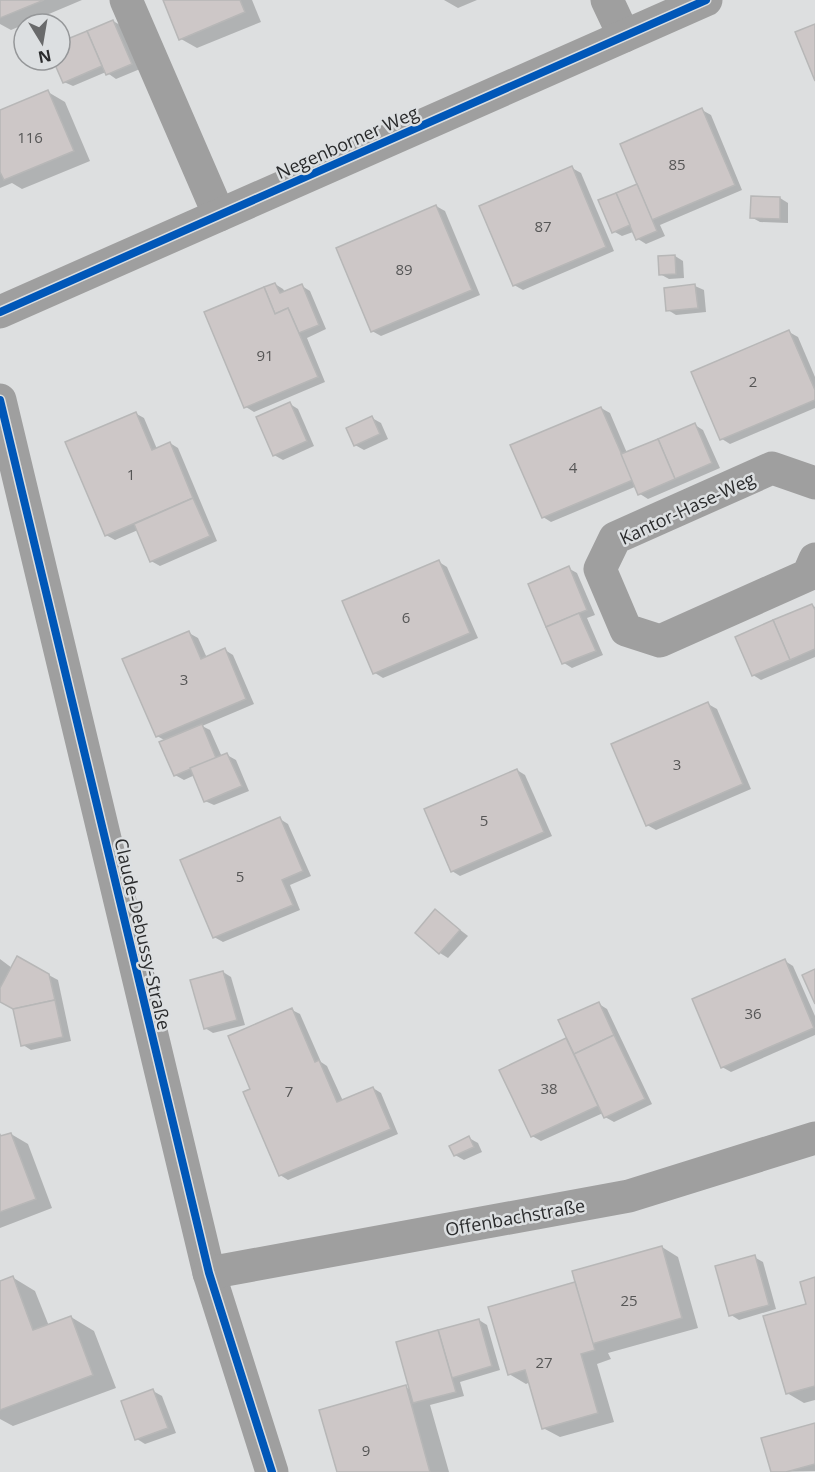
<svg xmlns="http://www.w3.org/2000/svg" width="815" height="1472" font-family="'Open Sans',sans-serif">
	<rect width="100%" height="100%" fill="#dddfe0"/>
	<g fill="#0003">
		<polygon points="0,0 82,0 11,30 0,24"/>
		<polygon points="164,0 252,0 261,22 197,48 181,39"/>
		<polygon points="444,0 477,0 458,8"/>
		<polygon points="113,21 122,26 140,69 116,79 106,72 73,86 64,82 55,60 60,60 60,44"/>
		<polygon points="48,92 65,102 90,161 22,189 12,183 0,188 0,112"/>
		<polygon points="702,110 711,115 742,190 660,225 665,236 646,244 638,239 633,232 622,236 613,231 639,185"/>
		<polygon points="572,168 581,173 614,251 523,290 514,285"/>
		<polygon points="780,198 788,203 788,223 760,222 751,217"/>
		<polygon points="436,206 445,211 480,295 381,336 372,331"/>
		<polygon points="675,256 683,261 684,278 669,279 660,274"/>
		<polygon points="275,284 283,289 285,292 302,286 310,291 326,329 307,338 325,382 254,412 246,407"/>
		<polygon points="695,286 704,290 706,312 676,315 668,310 666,289"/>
		<polygon points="789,332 798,337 815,377 815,408 730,444 722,439 693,373"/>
		<polygon points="290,404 298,409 314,446 283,460 274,455"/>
		<polygon points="601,408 610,413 627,453 695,425 703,430 720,468 648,499 640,494 637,486 551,522 543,517"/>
		<polygon points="135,413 144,418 157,449 170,443 178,448 217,541 160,566 151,561 138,530 115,540 106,535"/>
		<polygon points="372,418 381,423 388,439 364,450 355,445"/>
		<polygon points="439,562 447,567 478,638 383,678 375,673"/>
		<polygon points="568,568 577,573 595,615 587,618 603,655 572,668 564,663"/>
		<polygon points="812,605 815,607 815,657 761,680 753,675"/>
		<polygon points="189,633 198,638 207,658 225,650 233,655 254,704 202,726 210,730 222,757 227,755 236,760 249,791 214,805 205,801 195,775 184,780 175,775 166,741 157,736"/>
		<polygon points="708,704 717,709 751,789 656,830 647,825"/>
		<polygon points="517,770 525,775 552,836 460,876 452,871"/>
		<polygon points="280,819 288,824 311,876 290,885 300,910 223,942 214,937"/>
		<polygon points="436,911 468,936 448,958 440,953"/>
		<polygon points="17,958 58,980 71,1041 31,1050 23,1045 15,1008 1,1001 0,1003 0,959 12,968"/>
		<polygon points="785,961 793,966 815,1016 815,1035 731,1072 722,1067"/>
		<polygon points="223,972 231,977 245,1025 213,1033 205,1028"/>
		<polygon points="599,1004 607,1009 652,1104 614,1122 605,1117 603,1113 541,1141 532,1136 501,1071 568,1039"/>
		<polygon points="292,1010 300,1014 321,1062 327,1066 343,1101 373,1088 381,1093 398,1134 288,1180 280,1175 252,1090"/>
		<polygon points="0,1133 2,1137 11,1134 28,1144 52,1208 0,1228"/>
		<polygon points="469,1138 478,1143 482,1152 464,1160 455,1155"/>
		<polygon points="662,1247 678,1257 698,1328 608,1353 611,1359 597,1364 614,1422 560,1437 543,1428 530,1382 526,1384 509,1374 577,1283"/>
		<polygon points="754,1257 763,1262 776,1309 739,1320 731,1315"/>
		<polygon points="12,1277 35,1291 49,1326 71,1317 94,1331 116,1388 13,1426 0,1419 0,1282"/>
		<polygon points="815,1279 815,1400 804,1403 787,1393"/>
		<polygon points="479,1320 487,1325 500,1370 460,1382 464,1396 430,1405 449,1472 338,1472 405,1387 411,1390 398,1343"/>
		<polygon points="153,1391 162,1396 176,1433 145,1444 137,1439"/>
		<polygon points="815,1424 815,1471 773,1472"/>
	</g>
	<g fill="#cdc7c7" stroke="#b7b7b7" stroke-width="1.5">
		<polygon points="0,0 44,0 0,18"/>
		<polygon points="163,0 240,0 245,12 179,40"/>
		<polygon points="113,20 132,64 106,75 87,31"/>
		<polygon points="815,24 815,81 795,32"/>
		<polygon points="87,31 102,66 63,83 53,60 60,60 60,42"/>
		<polygon points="48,90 74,151 4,180 0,172 0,110"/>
		<polygon points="702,108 735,185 652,220 620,144"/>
		<polygon points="572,166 606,247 513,286 479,206"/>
		<polygon points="637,184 657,231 636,240 616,193"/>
		<polygon points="616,193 630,225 612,233 598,200"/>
		<polygon points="751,196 780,197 780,219 750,218"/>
		<polygon points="436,205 472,290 371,332 336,248"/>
		<polygon points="675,255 676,274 659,275 658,256"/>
		<polygon points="275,283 280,293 302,284 319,325 299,333 288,308 275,314 264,287"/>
		<polygon points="695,284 698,308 666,311 664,288"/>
		<polygon points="264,287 275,314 288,308 318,377 244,408 204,312"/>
		<polygon points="789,330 815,390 815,400 720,440 691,372"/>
		<polygon points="290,402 307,441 273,456 256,417"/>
		<polygon points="601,407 633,480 542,518 510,445"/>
		<polygon points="136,412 152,450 170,442 193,498 105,536 65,442"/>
		<polygon points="372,416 380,434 354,446 346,428"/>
		<polygon points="695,423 712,463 675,479 658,439"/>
		<polygon points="658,439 675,479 638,495 621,454"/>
		<polygon points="193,498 210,536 150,562 134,524"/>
		<polygon points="439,560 470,633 373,674 342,601"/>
		<polygon points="569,566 587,610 546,627 528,584"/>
		<polygon points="812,604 815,610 815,649 790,660 773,620"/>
		<polygon points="579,613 596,651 562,664 546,627"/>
		<polygon points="773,620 790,660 752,676 735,637"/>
		<polygon points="189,631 201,659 225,648 246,699 156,737 122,659"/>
		<polygon points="708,702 743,784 646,826 611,744"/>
		<polygon points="202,724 216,758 174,776 159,742"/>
		<polygon points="227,753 242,786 204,802 190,768"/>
		<polygon points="517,769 544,832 451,872 424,809"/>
		<polygon points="280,817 303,871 282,880 293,905 213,938 180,860"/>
		<polygon points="435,909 460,930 439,954 415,933"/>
		<polygon points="17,956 49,974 55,1000 13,1009 0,1002 0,988"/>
		<polygon points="785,959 814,1028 721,1068 692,999"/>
		<polygon points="815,969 815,1004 802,975"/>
		<polygon points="223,971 237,1020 204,1029 190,980"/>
		<polygon points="55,1000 63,1037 21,1046 13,1009"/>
		<polygon points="599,1002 614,1035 574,1054 558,1020"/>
		<polygon points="292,1008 315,1062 319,1060 337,1102 373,1087 391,1129 279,1176 243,1092 250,1089 228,1036"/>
		<polygon points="614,1035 645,1099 604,1118 574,1054"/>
		<polygon points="566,1038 598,1106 531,1137 499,1070"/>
		<polygon points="11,1133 36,1199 0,1212 0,1136"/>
		<polygon points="469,1136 474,1147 454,1156 449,1146"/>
		<polygon points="662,1246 682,1318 592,1344 572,1271"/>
		<polygon points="755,1255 769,1305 729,1316 715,1266"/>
		<polygon points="13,1276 33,1330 71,1316 93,1375 0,1410 0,1281"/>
		<polygon points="815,1277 815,1386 786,1394 763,1316 806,1304 800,1282"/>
		<polygon points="575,1282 595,1350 581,1354 598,1413 542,1429 525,1370 508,1375 488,1307"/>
		<polygon points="479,1319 492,1366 452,1378 438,1330"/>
		<polygon points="438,1330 456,1392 413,1403 396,1342"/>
		<polygon points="406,1385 430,1472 337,1472 319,1410"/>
		<polygon points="153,1389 168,1428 135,1440 121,1401"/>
		<polygon points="815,1423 815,1464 786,1472 771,1472 761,1438"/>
	</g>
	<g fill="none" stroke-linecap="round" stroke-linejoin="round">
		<g stroke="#9f9f9f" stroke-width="33">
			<polyline points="126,0 219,215"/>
			<polyline points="607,0 624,36"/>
			<polyline points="0,312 706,0"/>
			<polyline points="0,400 209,1273 272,1472"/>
			<polyline points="815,483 772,468 615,538 600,569 626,630 660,641 808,575 815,559"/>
			<polyline points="209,1273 629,1196 815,1138"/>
		</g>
		<defs>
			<g id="cycleway">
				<polyline points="0,312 706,0"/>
				<polyline points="0,400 209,1273 272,1472"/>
			</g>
		</defs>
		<use href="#cycleway" stroke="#dcdfe1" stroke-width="11"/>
		<use href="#cycleway" stroke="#0057b8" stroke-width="8"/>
	</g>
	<g text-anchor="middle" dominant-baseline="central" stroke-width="5" stroke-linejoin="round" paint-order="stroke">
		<g font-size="15" fill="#565656">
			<text x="30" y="137">116</text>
			<text x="677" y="164">85</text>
			<text x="543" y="226">87</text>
			<text x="404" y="269">89</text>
			<text x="265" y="355">91</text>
			<text x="753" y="381">2</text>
			<text x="573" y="467">4</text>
			<text x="131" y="474">1</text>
			<text x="406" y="617">6</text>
			<text x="184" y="679">3</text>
			<text x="677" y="764">3</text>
			<text x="484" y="820">5</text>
			<text x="240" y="876">5</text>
			<text x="753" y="1013">36</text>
			<text x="549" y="1088">38</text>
			<text x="289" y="1091">7</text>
			<text x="629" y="1300">25</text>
			<text x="544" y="1362">27</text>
			<text x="366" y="1450">9</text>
		</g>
		<g font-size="18" fill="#2a2b2c" stroke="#dcdfe1">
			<text transform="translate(347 142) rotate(-24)">Negenborner Weg</text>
			<text transform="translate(687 508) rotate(-25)">Kantor-Hase-Weg</text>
			<text transform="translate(143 934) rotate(77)">Claude-Debussy-Straße</text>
			<text transform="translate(515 1217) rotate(-10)">Offenbachstraße</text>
		</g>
	</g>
	<g transform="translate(42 42) rotate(169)"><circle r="28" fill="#dcdfe1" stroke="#959799" stroke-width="1.5"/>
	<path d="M0-4.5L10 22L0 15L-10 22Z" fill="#696a6b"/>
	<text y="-9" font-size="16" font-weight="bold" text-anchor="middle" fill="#2a2b2c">N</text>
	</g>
</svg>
